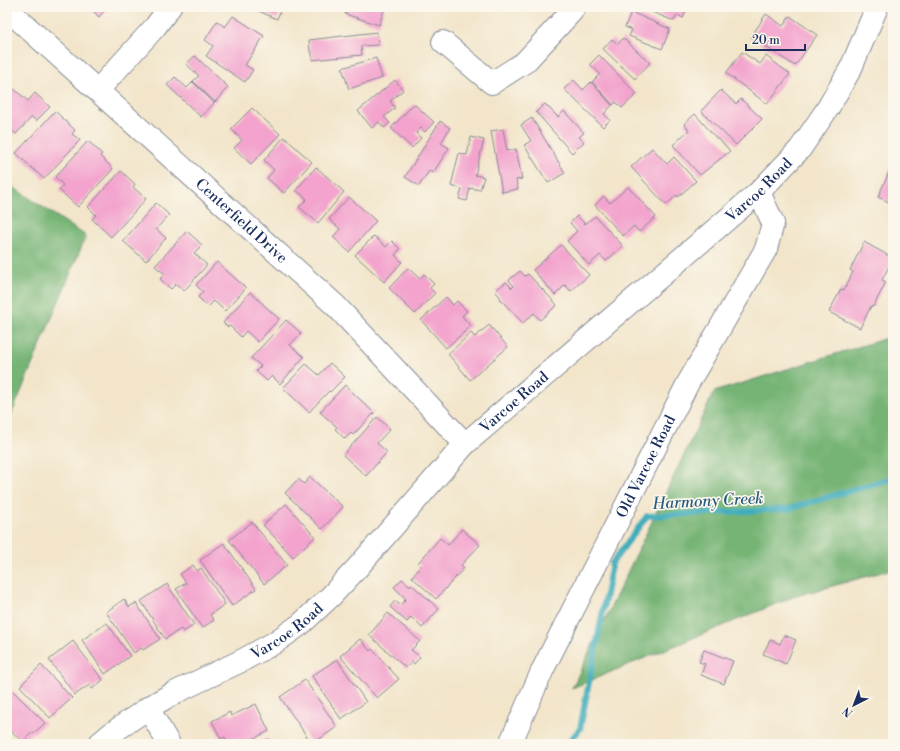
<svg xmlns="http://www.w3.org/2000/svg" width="900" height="751" font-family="'Libre Bodoni',serif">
	<rect width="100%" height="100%" fill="#fbf7ec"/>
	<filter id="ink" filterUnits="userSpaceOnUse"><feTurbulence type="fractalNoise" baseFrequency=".025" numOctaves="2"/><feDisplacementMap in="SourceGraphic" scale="8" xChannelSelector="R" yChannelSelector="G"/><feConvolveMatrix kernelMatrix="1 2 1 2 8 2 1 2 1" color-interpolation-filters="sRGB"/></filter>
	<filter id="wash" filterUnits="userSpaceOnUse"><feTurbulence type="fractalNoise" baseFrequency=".012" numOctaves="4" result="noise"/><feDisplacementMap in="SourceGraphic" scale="16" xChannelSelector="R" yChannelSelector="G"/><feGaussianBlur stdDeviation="0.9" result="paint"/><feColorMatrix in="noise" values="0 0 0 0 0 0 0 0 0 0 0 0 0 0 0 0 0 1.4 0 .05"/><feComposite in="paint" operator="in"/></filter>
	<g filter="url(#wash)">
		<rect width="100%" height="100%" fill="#f2e5ca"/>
		<g fill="#76b474" stroke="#487269">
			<polygon points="7,183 86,236 7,425"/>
			<polygon points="893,336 893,569 793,597 572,688 714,392"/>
		</g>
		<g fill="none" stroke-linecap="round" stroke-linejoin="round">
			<polyline stroke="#3fadbc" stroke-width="6" points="567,744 580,729 612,563 647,516 788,509 893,478"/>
		</g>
		<g id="blocks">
			<g fill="#f3a3cd">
				<polygon points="89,7 108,7 99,17"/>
				<polygon points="249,7 282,7 277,19"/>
				<polygon points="348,7 385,7 379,25 345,14"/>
				<polygon points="640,7 688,7 683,18 677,15 674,21"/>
				<polygon points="631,12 670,29 662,49 629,36 632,30 625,27"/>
				<polygon points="766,14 783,26 790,16 817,35 795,66 751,37"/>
				<polygon points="233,16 264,36 245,65 253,70 245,82 206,56 213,46 205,40 217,21 225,27"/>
				<polygon points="377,32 378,45 361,46 362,55 312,60 312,52 310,52 309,40"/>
				<polygon points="623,38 650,63 635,79 603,49 612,39 618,44"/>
				<polygon points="742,52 760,64 766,56 790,74 767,104 726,73"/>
				<polygon points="599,55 637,94 622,108 616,102 613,105 592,82 600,74 590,64"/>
				<polygon points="195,56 228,87 215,102 193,81 199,76 186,64"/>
				<polygon points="376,58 382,78 349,89 342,68"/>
				<polygon points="175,77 187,88 193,82 214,103 201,117 167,85"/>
				<polygon points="395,80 403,90 390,101 395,108 384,117 390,123 384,128 379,122 372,128 358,111"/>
				<polygon points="574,80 583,90 591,82 612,105 604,114 610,120 603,127 564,89"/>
				<polygon points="7,82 11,85 7,90"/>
				<polygon points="14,89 28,101 35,93 50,107 36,121 32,117 16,134 7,127 7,97"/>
				<polygon points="721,90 736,104 741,99 762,119 736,145 701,111"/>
				<polygon points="414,104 434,122 425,132 421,128 416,133 421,138 412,148 391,128"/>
				<polygon points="545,104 558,117 564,111 584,133 579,137 584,142 572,153 536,112"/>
				<polygon points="252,108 280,134 251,164 234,148 242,140 231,129"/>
				<polygon points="55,111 75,130 72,134 80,140 44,179 16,153"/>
				<polygon points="695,114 717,139 718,138 730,151 700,175 673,145 689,130 684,124"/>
				<polygon points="532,118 565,173 548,183 524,145 531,141 521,125"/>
				<polygon points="440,121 450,128 441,143 449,148 433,173 429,171 419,186 405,177"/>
				<polygon points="503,129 507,151 516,149 522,179 516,180 518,189 502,192 491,131"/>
				<polygon points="284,137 312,162 284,193 267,178 274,170 264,160"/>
				<polygon points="471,137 484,140 475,175 484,177 480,190 470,188 467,201 459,199 462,189 451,186 459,153 467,155"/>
				<polygon points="88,141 102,154 100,156 113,169 78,207 59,190 63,185 55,177"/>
				<polygon points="652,148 667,164 674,157 696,181 678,197 677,195 666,205 631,167"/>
				<polygon points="893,163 893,204 878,197"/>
				<polygon points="316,167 344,192 318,223 299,207 307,199 296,190"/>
				<polygon points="121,171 135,184 133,187 146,199 111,237 92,219 96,215 88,207"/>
				<polygon points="628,187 656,217 639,232 634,226 623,236 595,205 604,196 610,203"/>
				<polygon points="349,197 376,221 349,252 333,237 340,229 329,219"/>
				<polygon points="156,203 169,215 156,229 166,238 146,261 123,241"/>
				<polygon points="577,216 585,224 595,216 623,246 606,261 600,255 589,265 567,241 577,231 570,223"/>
				<polygon points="187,231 202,245 194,253 207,265 184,291 176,284 171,289 160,279 165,274 155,266"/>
				<polygon points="374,236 386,247 392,241 400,249 395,255 402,262 384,282 355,255"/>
				<polygon points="864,242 893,258 882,280 886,282 873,307 871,306 860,328 829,312 841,289 844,290 853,272 850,270"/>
				<polygon points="561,245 589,275 571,291 565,285 555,295 533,270"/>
				<polygon points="217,262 246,288 225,311 214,301 208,307 198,297 203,292 196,285"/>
				<polygon points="408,268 420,279 424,274 434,284 430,288 435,293 415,314 389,288"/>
				<polygon points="520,271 525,276 528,274 557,305 540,320 534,313 523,323 500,299 501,298 495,291 506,282 512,288 514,286 509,280"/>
				<polygon points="250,292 279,319 258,342 246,331 241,337 230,326 228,327 223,323"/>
				<polygon points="446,297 453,305 457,301 467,311 462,316 471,326 446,348 421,320"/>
				<polygon points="286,320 301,333 290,345 304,357 280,384 272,376 267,381 256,371 261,366 251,358"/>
				<polygon points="489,325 508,347 470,380 448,354 471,333 475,337"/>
				<polygon points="330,363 345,377 330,392 329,391 309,412 283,388 306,364 319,375"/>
				<polygon points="345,385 374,413 353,435 351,433 345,439 335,429 337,427 320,412"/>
				<polygon points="377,417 390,429 377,443 387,452 366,476 343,455"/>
				<polygon points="310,477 343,507 322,529 285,493 298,479 304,484"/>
				<polygon points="286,504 315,537 293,557 263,525"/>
				<polygon points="252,522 287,565 264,584 229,540"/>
				<polygon points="462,529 480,545 461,565 464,568 436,599 412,577 421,566 418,563 440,538 448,545"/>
				<polygon points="224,543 256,589 232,606 200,560"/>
				<polygon points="193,565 197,571 201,568 225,604 210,615 214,620 202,628 176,589 186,583 180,574"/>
				<polygon points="402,579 410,586 411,584 439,609 422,628 411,617 407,622 390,607 395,601 400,605 406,599 394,587"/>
				<polygon points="167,584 194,625 183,632 181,629 165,639 141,601"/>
				<polygon points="124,599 129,607 136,603 160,639 143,650 141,648 134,653 106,612"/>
				<polygon points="388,613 420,641 411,650 420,657 414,664 411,662 406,668 369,635"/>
				<polygon points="107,623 130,656 105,674 82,640"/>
				<polygon points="784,635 796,640 786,664 763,654 770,640 780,644"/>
				<polygon points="360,639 370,651 372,649 399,679 377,698 340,656"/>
				<polygon points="73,641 103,680 92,689 89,685 75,695 49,660"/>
				<polygon points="704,650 733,661 724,684 701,675 705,664 699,662"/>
				<polygon points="337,659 366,702 341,719 312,676"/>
				<polygon points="41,665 72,698 50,718 20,686"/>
				<polygon points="305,680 337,727 312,744 280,697"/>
				<polygon points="8,686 45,723 33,734 32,732 23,742 7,727"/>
				<polygon points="256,704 269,731 243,744 234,744 233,741 228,743 225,737 221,739 212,721 230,712 231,716"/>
				<polygon points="7,736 16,744 7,744"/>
				<polygon points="268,739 271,744 258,744"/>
			</g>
		</g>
	</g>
	<g filter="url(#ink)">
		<use href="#blocks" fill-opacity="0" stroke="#868a94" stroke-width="1"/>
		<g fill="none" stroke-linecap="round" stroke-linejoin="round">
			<defs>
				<g id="minor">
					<path id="s1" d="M7,9L336,306L465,444"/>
					<polyline points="443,42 492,83 525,62 572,11 574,7"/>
					<polyline points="98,90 155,27 170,7"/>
					<polyline points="148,708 169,744"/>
					<path id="s2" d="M99,744L112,733L148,708L174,693L241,661L274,643L301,624L330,597L358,567L465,444L759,192L800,149L828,108L851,68L877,7"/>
					<path id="s3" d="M510,744L543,669L688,383L766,249L773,223L759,192"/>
				</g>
			</defs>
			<use href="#minor" stroke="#868a94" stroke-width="24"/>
			<use href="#minor" stroke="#fff" stroke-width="22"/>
		</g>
	</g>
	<g text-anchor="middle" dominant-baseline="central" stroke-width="3.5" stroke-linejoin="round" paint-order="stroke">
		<g font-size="15" fill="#1b2f5e" stroke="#fbf7ec">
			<text stroke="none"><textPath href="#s2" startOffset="868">Varcoe Road</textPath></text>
			<text stroke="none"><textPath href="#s1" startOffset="316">Centerfield Drive</textPath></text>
			<text stroke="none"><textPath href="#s2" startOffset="544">Varcoe Road</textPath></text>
			<text stroke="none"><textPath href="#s3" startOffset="309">Old Varcoe Road</textPath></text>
			<text stroke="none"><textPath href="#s2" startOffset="220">Varcoe Road</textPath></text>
		</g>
		<g font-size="16" font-style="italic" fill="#285b7f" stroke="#fbf7ec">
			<text transform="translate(708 501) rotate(-3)">Harmony Creek</text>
		</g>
	</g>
	<rect width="900" height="751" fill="none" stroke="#fbf7ec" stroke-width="24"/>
	<g transform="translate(854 705) rotate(222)" stroke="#fbf7ec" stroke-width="3" paint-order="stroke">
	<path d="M0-3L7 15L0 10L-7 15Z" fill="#1b2f5e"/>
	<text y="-6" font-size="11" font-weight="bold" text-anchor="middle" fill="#1b2f5e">N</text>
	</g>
	<path d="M746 44v6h59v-6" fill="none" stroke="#1b2f5e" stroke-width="2"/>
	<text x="752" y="44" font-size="12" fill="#1b2f5e" stroke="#fbf7ec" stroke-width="3" paint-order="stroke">20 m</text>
</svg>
